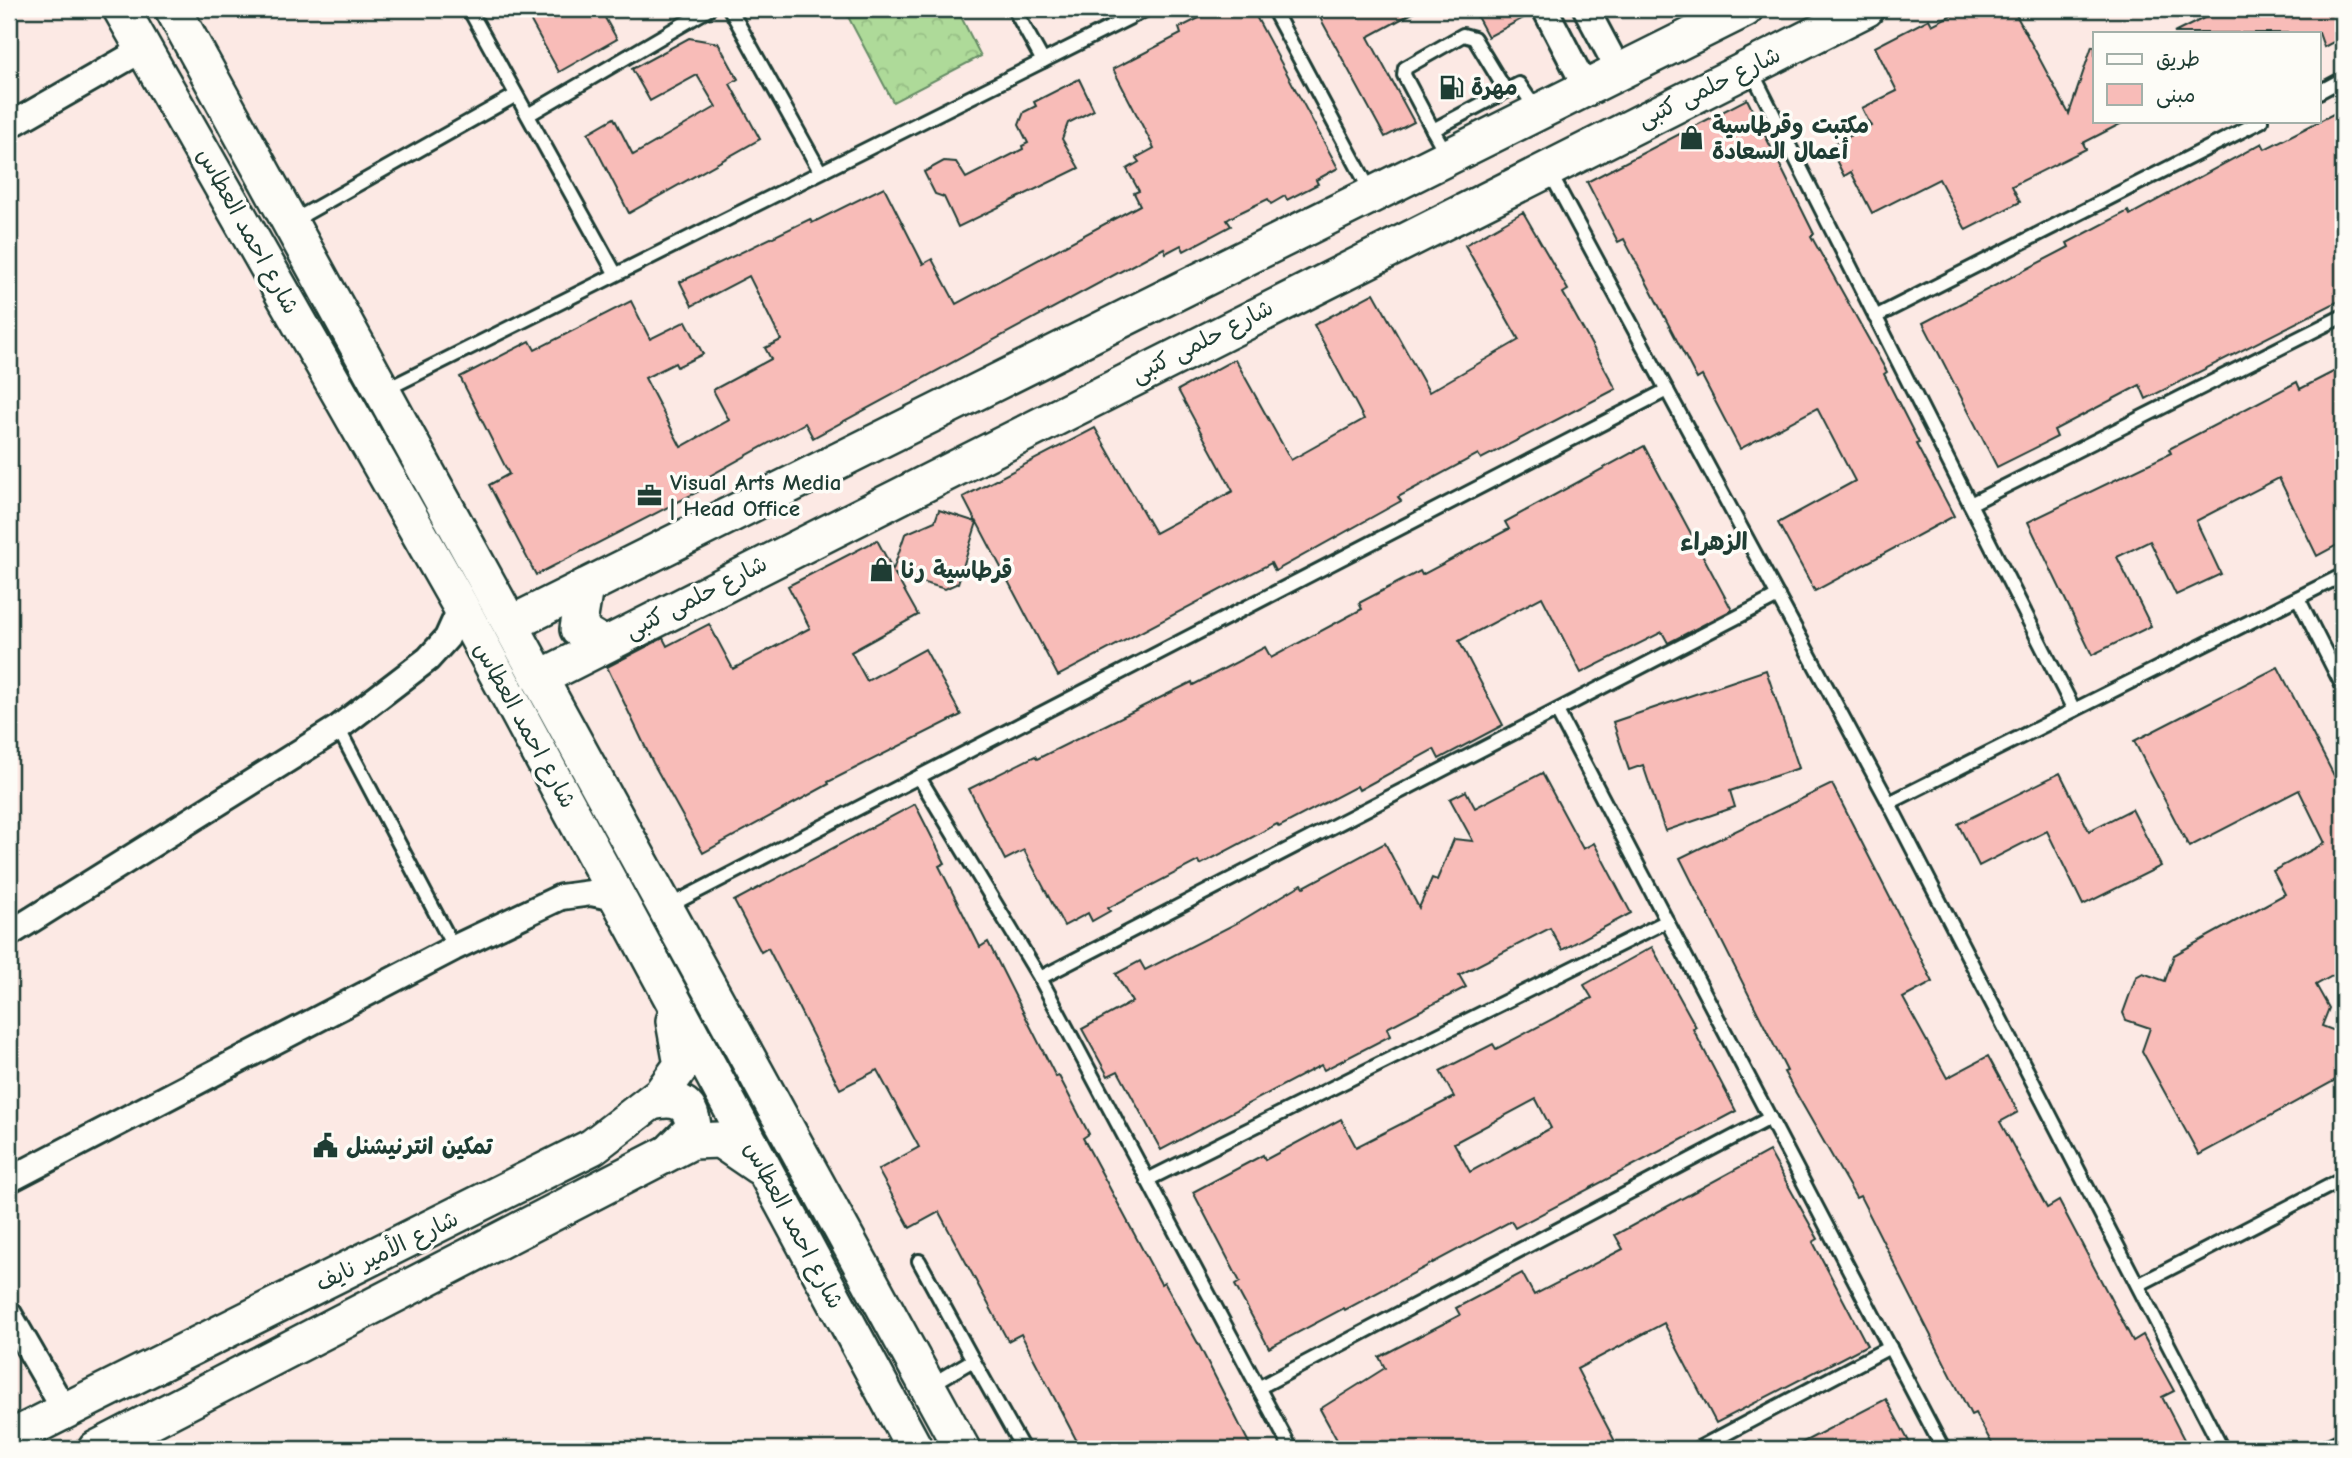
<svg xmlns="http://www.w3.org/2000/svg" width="2352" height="1458" font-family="'Comic Neue','Playpen Sans Arabic',sans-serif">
	<defs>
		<pattern id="forest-crowns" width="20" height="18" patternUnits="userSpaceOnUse" patternTransform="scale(1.75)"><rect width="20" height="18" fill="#aeda99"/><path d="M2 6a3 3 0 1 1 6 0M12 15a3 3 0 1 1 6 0" fill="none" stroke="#95bc84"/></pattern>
	</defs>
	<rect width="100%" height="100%" fill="#fce9e4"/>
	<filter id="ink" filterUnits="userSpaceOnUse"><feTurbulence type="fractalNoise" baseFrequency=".0143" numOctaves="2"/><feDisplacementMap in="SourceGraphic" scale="14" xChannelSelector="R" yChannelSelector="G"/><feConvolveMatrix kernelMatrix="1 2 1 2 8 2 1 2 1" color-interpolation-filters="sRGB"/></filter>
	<g filter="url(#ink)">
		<polygon fill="url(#forest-crowns)" stroke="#668c66" stroke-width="2" points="844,9 957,9 981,56 893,102"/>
		<g fill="#f8bcb8" stroke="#1f3d34" stroke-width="2" fill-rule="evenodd">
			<polygon points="541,9 600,9 617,39 559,72 528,16"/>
			<polygon points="1217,9 1252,9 1338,168 1316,180 1318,184 1287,200 1285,196 1271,204 1268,199 1237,214 1227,220 1231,226 1184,251 1181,245 1166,253 1164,248 813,438 805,423 699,482 703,489 536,575 489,485 509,474 460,377 530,341 535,350 631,301 650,339 686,321 703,354 677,367 675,363 645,378 681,447 729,420 713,390 771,359 765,348 781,340 749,276 692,306 680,282 810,219 812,223 884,187 923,264 932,259 956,304 1140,205 1134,193 1139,191 1127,169 1139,162 1136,158 1154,148 1113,69 1181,34 1179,28"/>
			<polygon points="1328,9 1420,9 1368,37 1414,122 1385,137 1318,14"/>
			<polygon points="1473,9 1530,9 1531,14 1488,37"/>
			<polygon points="1963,9 2013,9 2069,114 2092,46 2095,47 2095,121 2126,121 2083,143 2086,149 2012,186 2020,202 1966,230 1939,179 1872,213 1851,172 1844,176 1829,146 1871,126 1862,108 1897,91 1875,47 1929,19 1932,25"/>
			<polygon points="2222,9 2343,9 2343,37 2324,47 2319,33 2174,33"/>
			<polygon points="689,38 718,43 738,79 730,84 760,139 629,213 588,133 614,118 633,155 716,107 697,75 650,101 632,69"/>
			<polygon points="1079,79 1094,110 1068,123 1062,139 1079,168 958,227 944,197 935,194 924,172 944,161 956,162 966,178 1023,149 1022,146 1028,143 1019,125 1024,112 1036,106 1034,102"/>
			<polygon points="1747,99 1814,234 1811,236 1887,372 1884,374 1919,443 1916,444 1954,516 1815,591 1778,523 1855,481 1817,408 1740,449 1702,376 1697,379 1624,239 1618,242 1587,182"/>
			<polygon points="2343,109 2343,299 2146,399 2140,385 2054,430 2057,437 1997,467 1923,323 2069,247 2067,243 2128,211 2130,215 2262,143 2265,149"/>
			<polygon points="1523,212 1568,290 1563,293 1616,389 1481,459 1478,454 1398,497 1401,501 1275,571 1271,563 1058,676 977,522 958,583 945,589 895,574 918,615 851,652 867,681 925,649 961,715 828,782 829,784 703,853 653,763 607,667 663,638 667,646 709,624 733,669 810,628 788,586 877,540 893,570 905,534 935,521 939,510 976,522 963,497 1095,428 1155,533 1233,491 1178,390 1235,359 1291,460 1364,419 1314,325 1374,293 1429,392 1519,340 1465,245"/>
			<polygon points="2343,367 2343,542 2317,556 2279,478 2196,521 2221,574 2176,595 2150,541 2117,557 2151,626 2092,655 2028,522 2171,453 2169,449 2297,382 2300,389"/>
			<polygon points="1644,446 1732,610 1668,643 1662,632 1581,673 1542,597 1459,641 1503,725 1439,759 1434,749 1359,790 1357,786 1279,827 1277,824 1200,865 1198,861 1108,908 1110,911 1092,921 1088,913 1064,926 1024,850 1005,860 969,789 1035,756 1037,759 1192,682 1193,685 1265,647 1271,658 1362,609 1359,603 1420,571 1422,575 1509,529 1505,522"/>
			<polygon points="2278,667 2343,793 2343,970 2316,985 2329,1008 2322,1026 2343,1034 2343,1076 2199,1155 2142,1051 2150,1028 2126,1020 2123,1013 2136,977 2143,973 2165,981 2174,955 2285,894 2273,871 2325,843 2299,790 2189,847 2134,741"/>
			<polygon points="1766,670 1799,768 1730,791 1735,807 1665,831 1643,765 1629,770 1613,722"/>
			<polygon points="1542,773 1583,849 1594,843 1631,913 1562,950 1550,928 1459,975 1466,987 1387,1028 1390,1036 1324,1070 1321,1065 1161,1150 1118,1071 1108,1076 1082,1029 1132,1002 1116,974 1140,961 1145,970 1239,922 1302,884 1304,887 1385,843 1419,908 1432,878 1437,880 1454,839 1473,841 1450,799 1466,791 1475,808"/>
			<polygon points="2060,773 2089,831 2132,809 2161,866 2083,905 2047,831 1979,866 1958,824"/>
			<polygon points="1832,784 1933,982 1903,998 1947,1078 1988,1056 2018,1112 2000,1122 2047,1208 2059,1201 2133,1341 2143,1335 2174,1391 2162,1397 2189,1449 1995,1449 1975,1413 1971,1415 1860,1196 1856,1198 1784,1072 1787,1071 1680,858"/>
			<polygon points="915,804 945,863 939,866 980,947 988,942 1056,1077 1059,1076 1089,1134 1083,1138 1161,1284 1164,1282 1200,1347 1252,1449 1081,1449 1021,1334 1008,1341 939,1212 910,1228 878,1170 919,1147 877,1070 840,1089 768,948 761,952 734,901"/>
			<path d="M1652,947L1696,1027L1693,1029L1736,1111L1515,1228L1511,1221L1345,1310L1344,1308L1269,1348L1235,1285L1240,1282L1193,1192L1263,1155L1265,1160L1341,1119L1356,1147L1454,1097L1440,1071L1493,1044L1496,1049L1592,998L1584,985ZM1536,1099L1551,1128L1470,1172L1454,1143Z"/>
			<polygon points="1769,1151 1818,1239 1813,1242 1867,1345 1716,1423 1664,1323 1577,1369 1619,1449 1342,1449 1320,1409 1385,1368 1379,1357 1460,1315 1456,1308 1522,1273 1534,1295 1623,1249 1615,1235"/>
			<polygon points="1886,1399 1913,1449 1790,1449"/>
		</g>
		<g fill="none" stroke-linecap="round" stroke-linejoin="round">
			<defs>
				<g id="lane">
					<polyline points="469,9 615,273"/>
					<polyline points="730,9 820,171"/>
					<polyline points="1014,9 1043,61"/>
					<polyline points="1273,9 1372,194"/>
					<polyline points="1751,70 2074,710"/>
					<polyline points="2319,92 2343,79"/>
					<polyline points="528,115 709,9"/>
					<polyline points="1433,130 1404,75 1405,68 1463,35 1474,38 1506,91"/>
					<polyline points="1447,155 1433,130 1519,84 1536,109"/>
					<polyline points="1549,171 1889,803"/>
					<polyline points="291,222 516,95"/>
					<polyline points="1875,317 2261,121"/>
					<polyline points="383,391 1147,9"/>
					<polyline points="1970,504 2343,316"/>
					<polyline points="2298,598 2343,687"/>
					<polyline points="1557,711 1943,1449"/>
					<polyline points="338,728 454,948"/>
					<polyline points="919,777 1040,978 1291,1449"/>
					<polyline points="667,907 1667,390"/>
					<polyline points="1040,978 1778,596"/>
					<polyline points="1147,1180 1667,921"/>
					<polyline points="2336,1183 2343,1198"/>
					<polyline points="919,1261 973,1360 929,1386"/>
					<polyline points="2138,1285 2343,1179"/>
					<polyline points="973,1360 1023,1449"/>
					<polyline points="1258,1388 1770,1118"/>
					<polyline points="1697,1449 1890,1347"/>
					<polyline points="2222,1449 1889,803 2343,575"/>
					<polyline points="2322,1449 2343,1439"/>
				</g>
				<g id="street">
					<polyline points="1545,9 1586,88"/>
					<polyline points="1586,9 1619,71"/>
					<polyline points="9,126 145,48"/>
					<polyline points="9,934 338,728 428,659 447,638 461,607"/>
					<polyline points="9,1180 454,948 561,897 591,893 620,899"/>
					<polyline points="9,1314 65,1411"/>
				</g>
				<g id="secondary">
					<polyline points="121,9 461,607 915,1449"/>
					<polyline points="173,9 962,1449"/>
					<polyline points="585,587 578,629 603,644"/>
					<polyline points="511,624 1745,9"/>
					<polyline points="540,678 1866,9"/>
					<path d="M651,1102C676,1097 692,1101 693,1129L673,1149"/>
					<polyline points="9,1439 592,1147 661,1094 682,1065 674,1021"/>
					<polyline points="96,1449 692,1141 720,1140 758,1166"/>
				</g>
			</defs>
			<use href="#lane" stroke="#1f3d34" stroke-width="18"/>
			<use href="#street" stroke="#1f3d34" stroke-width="30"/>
			<use href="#secondary" stroke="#1f3d34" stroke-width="40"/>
			<use href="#lane" stroke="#fdfcf7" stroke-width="12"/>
			<use href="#street" stroke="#fdfcf7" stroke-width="24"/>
			<use href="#secondary" stroke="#fdfcf7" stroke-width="35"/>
		</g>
	</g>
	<defs>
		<symbol id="fuel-bare" viewBox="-9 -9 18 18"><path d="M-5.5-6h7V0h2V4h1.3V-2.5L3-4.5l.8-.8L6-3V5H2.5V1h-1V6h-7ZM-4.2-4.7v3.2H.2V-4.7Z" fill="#1f3d34" stroke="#fdfcf7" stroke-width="2.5" paint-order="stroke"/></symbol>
		<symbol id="shop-bare" viewBox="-9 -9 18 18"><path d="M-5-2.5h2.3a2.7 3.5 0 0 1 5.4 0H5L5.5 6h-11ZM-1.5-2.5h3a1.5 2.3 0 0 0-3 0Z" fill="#1f3d34" stroke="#fdfcf7" stroke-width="2.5" paint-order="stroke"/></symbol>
		<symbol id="office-bare" viewBox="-9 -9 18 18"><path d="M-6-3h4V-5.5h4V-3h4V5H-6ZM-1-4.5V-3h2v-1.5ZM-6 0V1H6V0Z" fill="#1f3d34" stroke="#fdfcf7" stroke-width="2.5" paint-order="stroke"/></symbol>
		<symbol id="civic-bare" viewBox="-9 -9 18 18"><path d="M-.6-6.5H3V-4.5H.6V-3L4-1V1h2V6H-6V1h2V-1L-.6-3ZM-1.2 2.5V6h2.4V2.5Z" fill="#1f3d34" stroke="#fdfcf7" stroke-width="2.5" paint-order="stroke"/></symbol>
	</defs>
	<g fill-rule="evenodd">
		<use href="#fuel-bare" x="1434" y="70" width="35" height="35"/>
		<use href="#shop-bare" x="1674" y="120" width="35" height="35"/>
		<use href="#office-bare" x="632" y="478" width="35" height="35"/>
		<use href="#shop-bare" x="864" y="552" width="35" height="35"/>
		<use href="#civic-bare" x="308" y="1128" width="35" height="35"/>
	</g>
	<g text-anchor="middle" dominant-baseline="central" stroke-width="7" stroke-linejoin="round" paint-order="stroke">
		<g font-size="23" font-weight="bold" fill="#1f3d34" stroke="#fdfcf7" text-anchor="start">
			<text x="1471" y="87">مهرة</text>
			<text x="1712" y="125">مكتبت وقرطاسية<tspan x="1712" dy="26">أعمال السعادة</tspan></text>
			<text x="670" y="482">Visual Arts Media<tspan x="670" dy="26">| Head Office</tspan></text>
			<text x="901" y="570">قرطاسية رنا</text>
			<text x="346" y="1146">تمكين انترنیشنل</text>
		</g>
		<g font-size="23" fill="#1f3d34" stroke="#fdfcf7">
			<text transform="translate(1709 87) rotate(-26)">شارع حلمى كتبى</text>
			<text transform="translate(248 231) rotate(61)">شارع احمد العطاس</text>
			<text transform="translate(1202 341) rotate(-27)">شارع حلمى كتبى</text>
			<text transform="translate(696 597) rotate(-27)">شارع حلمى كتبى</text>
			<text transform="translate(525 725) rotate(61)">شارع احمد العطاس</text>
			<text transform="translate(794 1225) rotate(62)">شارع احمد العطاس</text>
			<text transform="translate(387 1251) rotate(-26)">شارع الأمير نايف</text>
		</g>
		<g font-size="24" font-weight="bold" fill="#1f3d34" stroke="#fdfcf7">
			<text x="1714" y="542">الزهراء</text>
		</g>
	</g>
	<rect width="2352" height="1458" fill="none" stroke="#fdfcf7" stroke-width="35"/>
	<rect x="18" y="18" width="2317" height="1423" fill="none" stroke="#1f3d34" stroke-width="2.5" filter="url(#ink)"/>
	<rect x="2093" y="32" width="228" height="91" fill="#fdfcf7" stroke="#a4b0a9" stroke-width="2"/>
	<rect x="2107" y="54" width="35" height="10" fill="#fdfcf7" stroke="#a4b0a9" stroke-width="2"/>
	<text x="2156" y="66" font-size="21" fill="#1f3d34">طريق</text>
	<rect x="2107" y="84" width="35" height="21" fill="#f8bcb8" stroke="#a4b0a9" stroke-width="2"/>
	<text x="2156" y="102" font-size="21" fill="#1f3d34">مبنى</text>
</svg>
